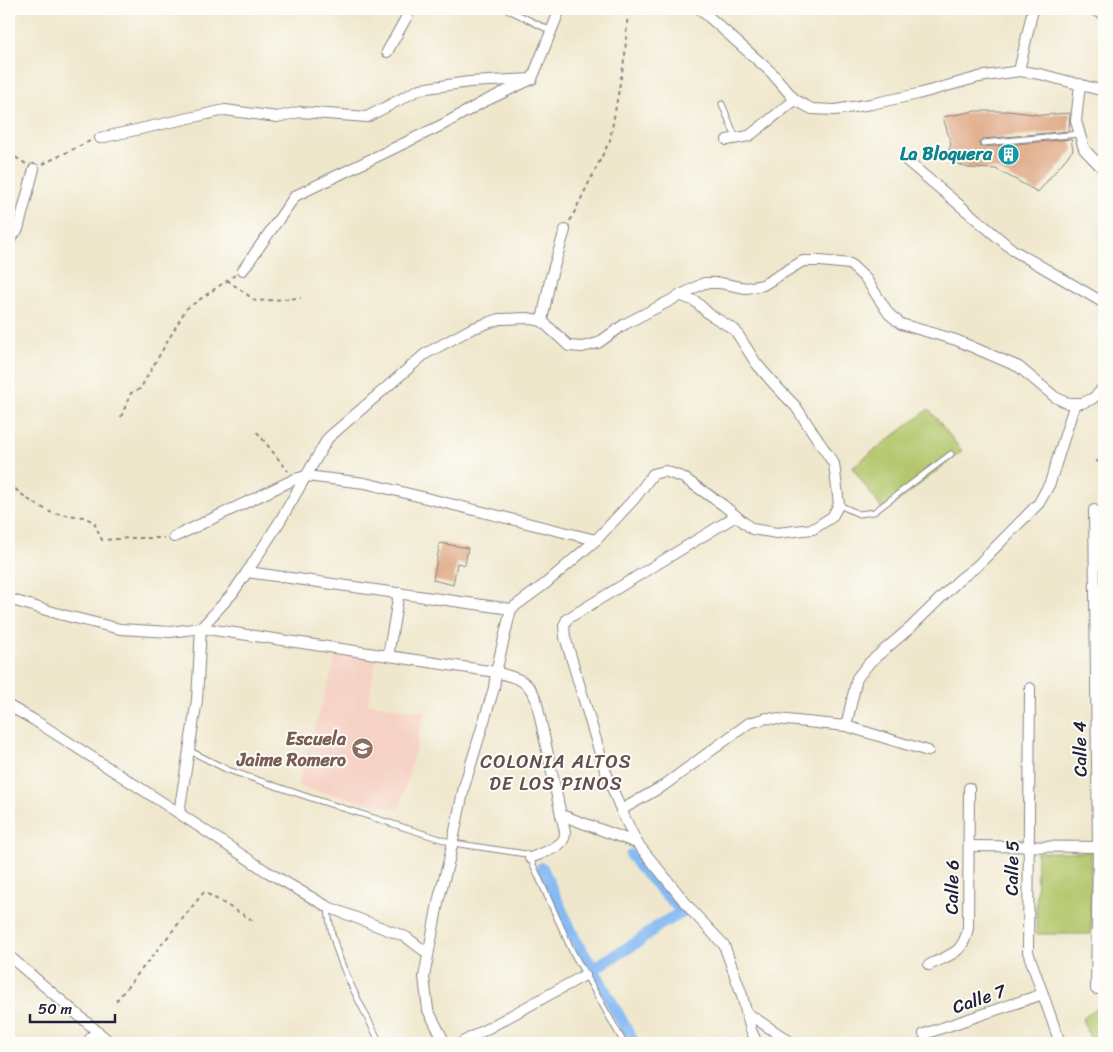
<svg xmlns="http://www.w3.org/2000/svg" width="1113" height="1052" font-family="Sriracha,sans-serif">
	<rect width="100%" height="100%" fill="#fdfcf7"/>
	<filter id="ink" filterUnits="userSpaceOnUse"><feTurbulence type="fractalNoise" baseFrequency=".02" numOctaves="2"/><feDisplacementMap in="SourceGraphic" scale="10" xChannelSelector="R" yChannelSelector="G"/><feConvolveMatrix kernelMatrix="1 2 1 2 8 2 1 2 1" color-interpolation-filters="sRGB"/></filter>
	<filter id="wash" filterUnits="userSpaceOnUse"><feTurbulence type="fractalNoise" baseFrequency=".0096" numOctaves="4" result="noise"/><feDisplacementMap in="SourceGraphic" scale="20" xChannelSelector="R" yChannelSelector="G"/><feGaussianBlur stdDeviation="1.12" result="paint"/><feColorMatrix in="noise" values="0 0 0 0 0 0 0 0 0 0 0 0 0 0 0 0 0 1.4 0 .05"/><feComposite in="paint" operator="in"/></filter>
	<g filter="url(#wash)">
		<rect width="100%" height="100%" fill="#efe7cc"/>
		<polygon fill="#f6d1c5" points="339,648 377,655 368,703 425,712 399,810 297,786"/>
		<g fill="#b2c66a" stroke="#6a7452">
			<polygon points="929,409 962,451 884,512 852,467"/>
			<polygon points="1037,852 1091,852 1091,934 1036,934"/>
			<polygon points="1104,1001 1104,1043 1092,1043 1082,1019"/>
		</g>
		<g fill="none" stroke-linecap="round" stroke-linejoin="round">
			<g stroke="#85baf3" stroke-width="12">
				<polyline points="542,868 575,940 593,969 639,941 659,925 683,912 639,866 631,855"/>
				<polyline points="587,973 593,969 634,1043"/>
			</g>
		</g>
		<g id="blocks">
			<g fill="#dda37d">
				<polygon points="975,111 1008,111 1041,115 1070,113 1069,131 983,139 979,143 980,146 983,147 1071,139 1073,150 1038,192 996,169 968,168 946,159 951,144 943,117"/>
				<polygon points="440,543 468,548 465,565 457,563 453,585 433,580"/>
			</g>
		</g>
	</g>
	<g filter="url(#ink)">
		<use href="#blocks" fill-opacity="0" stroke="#888484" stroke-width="1"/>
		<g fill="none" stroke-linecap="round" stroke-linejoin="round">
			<defs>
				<g id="lane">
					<polyline points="507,9 551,31"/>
					<polyline points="722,104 736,138"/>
					<polyline points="983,143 1079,134"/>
					<polyline points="839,505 859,514 874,512 951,454"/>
					<polyline points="190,751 228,770 311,798 453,843 526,854 530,858 572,951 624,1043"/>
					<path d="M328,908C331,956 360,1001 380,1043"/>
				</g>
				<g id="street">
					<polyline points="700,9 771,72 795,100 812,109 835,110 871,104 918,94 979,77 1019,71 1040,74 1104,91"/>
					<polyline points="387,52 411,9"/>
					<polyline points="1019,71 1033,9"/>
					<polyline points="1080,84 1076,121 1084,149 1104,170"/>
					<polyline points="100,138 225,110 277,117 300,112 367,117 420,89 469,82 532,79"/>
					<polyline points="727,140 749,136 795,100"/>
					<polyline points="907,161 1013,250 1104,303"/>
					<polyline points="9,241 18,229 34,169"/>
					<polyline points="243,270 295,196 444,124 483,102 532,79 560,9"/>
					<polyline points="542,321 550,280 565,230"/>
					<polyline points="1094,510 1098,847 1096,989"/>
					<polyline points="736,516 567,619 564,626 565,637 605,770 621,810 637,843 693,912 724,945 741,992 751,1030 757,1043"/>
					<polyline points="174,537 295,479 306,476 365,483 596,540"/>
					<polyline points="247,572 511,609 496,672 494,688 464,787 449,860 439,898 424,977 428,1010 445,1043"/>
					<path d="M9,599L63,615L120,629L170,632L201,628L496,672C515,678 527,678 536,699L561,815L637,843"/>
					<polyline points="511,609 545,584 596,540 635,498 653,474 665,471 684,478 723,505 752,529 777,533 813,529 832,517 839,504 834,464 796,407 774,384 756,363 735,330 709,314 695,301 679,295"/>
					<polyline points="388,656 399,593"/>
					<polyline points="1030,688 1028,952 1060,1043"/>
					<polyline points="9,706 34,720 168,806 266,871 328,907 406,937 427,953"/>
					<polyline points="846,726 857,678 870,662 910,628 960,579 977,566 1039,503 1050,483 1075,403"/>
					<polyline points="621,810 663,786 749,723 767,718 846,726 928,751"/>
					<polyline points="179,813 197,700 201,628 232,594 247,572 280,521 328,438 425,354 471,329 499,319 527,318 542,321 569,346 582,347 598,343 625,324 704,283 720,283 746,288 763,285 803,261 820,261 850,264 866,279 889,314 901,324 956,340 1019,367 1055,397 1067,403 1082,403 1092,399 1100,392 1104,385"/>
					<polyline points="969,846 1103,847"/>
					<path d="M530,858C540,854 565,847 565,834C565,828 562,820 561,815"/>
					<polyline points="9,956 111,1043"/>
					<path d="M929,965C951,954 963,954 968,928L969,788"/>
					<polyline points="747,1013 792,1043"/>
					<polyline points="924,1034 1043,994"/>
					<polyline points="87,1043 96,1031"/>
					<polyline points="461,1043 585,975"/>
				</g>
				<polyline id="secondary" points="1097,9 1104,10"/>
			</defs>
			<use href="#lane" stroke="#888484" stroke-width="7"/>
			<use href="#street" stroke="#888484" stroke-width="12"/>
			<use href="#secondary" stroke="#888484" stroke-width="17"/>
			<g stroke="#888484" stroke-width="2" stroke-dasharray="4 4" stroke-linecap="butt">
				<polyline points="9,153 26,164"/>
				<polyline points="43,164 90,141"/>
				<polyline points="570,221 610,140 625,55 628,9"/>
				<polyline points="227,280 256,301 301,298"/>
				<polyline points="121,417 131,393 140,389 186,309 235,275"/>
				<polyline points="257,432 288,471"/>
				<polyline points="1096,462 1104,457"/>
				<polyline points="9,484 29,500 52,513 83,517 94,522 102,540 132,538 164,538"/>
				<polyline points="116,1001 204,892 254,921"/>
			</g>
			<use href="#lane" stroke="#fff" stroke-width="5"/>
			<use href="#street" stroke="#fff" stroke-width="10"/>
			<use href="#secondary" stroke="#fff" stroke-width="15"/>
		</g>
	</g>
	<defs>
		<symbol id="building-disc" viewBox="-11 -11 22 22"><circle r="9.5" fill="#0f9aa8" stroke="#fdfcf7"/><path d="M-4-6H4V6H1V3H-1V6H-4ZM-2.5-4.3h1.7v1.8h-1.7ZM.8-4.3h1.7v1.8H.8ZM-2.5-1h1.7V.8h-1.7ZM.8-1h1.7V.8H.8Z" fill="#fff"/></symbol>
		<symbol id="school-disc" viewBox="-11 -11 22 22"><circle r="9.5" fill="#8d6e63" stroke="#fdfcf7"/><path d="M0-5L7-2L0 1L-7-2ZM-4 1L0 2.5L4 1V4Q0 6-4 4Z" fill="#fff"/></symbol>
	</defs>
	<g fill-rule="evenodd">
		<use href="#building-disc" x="996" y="142" width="25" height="25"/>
		<use href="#school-disc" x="350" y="736" width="25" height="25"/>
	</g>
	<g text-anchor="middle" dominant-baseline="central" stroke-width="4" stroke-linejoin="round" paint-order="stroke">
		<g font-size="18" font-weight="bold" fill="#0d838f" stroke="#fdfcf7" text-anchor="end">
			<text x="992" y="154">La Bloquera</text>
		</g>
		<g font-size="18" font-weight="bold" fill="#785e54" stroke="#fdfcf7" text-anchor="end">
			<text x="346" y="739">Escuela<tspan x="346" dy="21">Jaime Romero</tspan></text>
		</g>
		<g font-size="18" fill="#22223b" stroke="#fdfcf7">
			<text transform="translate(1080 749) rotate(-91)">Calle 4</text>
			<text transform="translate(1012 868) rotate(-89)">Calle 5</text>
			<text transform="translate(952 887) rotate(-89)">Calle 6</text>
			<text transform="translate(979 999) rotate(-19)">Calle 7</text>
		</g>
		<g font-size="19" letter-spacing="1" fill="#634f52" stroke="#fdfcf7">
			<text x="556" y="761">COLONIA ALTOS<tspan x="556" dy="22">DE LOS PINOS</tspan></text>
		</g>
	</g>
	<rect width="1113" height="1052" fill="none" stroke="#fdfcf7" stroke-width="30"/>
	<path d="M30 1014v8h85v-8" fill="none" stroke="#22223b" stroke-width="2.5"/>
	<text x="38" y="1014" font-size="15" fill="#22223b" stroke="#fdfcf7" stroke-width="4" paint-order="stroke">50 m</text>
</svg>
